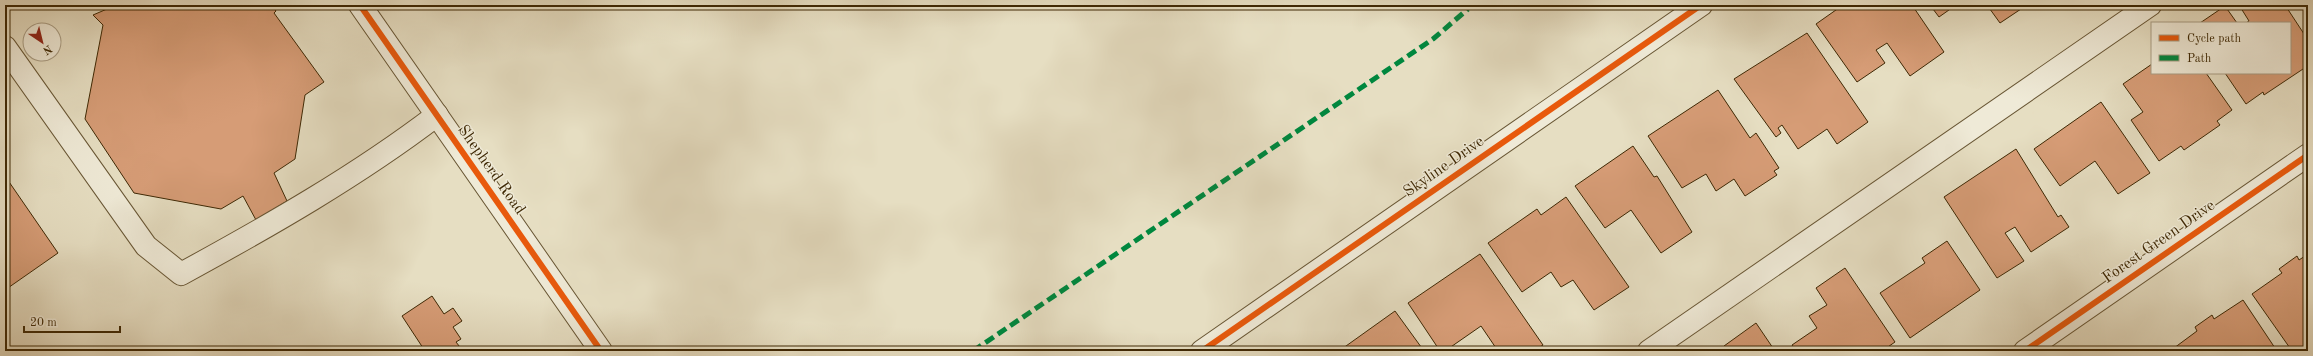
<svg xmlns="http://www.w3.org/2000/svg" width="2313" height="356" font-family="'Old Standard TT',serif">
	<rect width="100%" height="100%" fill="#e6dec2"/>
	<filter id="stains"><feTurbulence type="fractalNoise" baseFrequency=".005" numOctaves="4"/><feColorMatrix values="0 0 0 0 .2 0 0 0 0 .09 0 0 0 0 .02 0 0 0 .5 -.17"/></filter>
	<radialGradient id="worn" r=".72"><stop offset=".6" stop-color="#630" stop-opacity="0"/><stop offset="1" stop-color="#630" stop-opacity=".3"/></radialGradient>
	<g fill="#d69c76" stroke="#3e2804">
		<polygon points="112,5 272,5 276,11 274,13 324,82 305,95 295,159 274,173 287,201 256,220 243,196 221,209 134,193 85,119 103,25 93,15 114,6"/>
		<polygon points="1843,5 1912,5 1944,52 1910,76 1887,43 1876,50 1885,63 1857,82 1816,24"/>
		<polygon points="1930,5 1956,5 1939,17"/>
		<polygon points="1987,5 2027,5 2000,23"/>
		<polygon points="2239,5 2285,5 2308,40 2308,61 2304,63 2306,67 2264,95 2263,92 2246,104 2225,73 2290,73 2290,23 2246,23 2249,21"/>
		<polygon points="2225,6 2237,23 2200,23"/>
		<polygon points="1807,33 1868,122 1837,144 1827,129 1798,149 1782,125 1778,128 1781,133 1776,137 1734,79"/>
		<polygon points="2152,64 2152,73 2206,73 2232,110 2217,121 2220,125 2184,150 2181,146 2159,161 2131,120 2143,112 2123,84"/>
		<polygon points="1718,90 1750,138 1756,133 1779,168 1774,171 1777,175 1745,196 1734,179 1716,191 1706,174 1682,188 1648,136"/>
		<polygon points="2101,102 2150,173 2118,194 2095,161 2060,186 2034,149"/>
		<polygon points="1633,146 1654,177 1657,176 1692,232 1661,253 1631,210 1605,228 1575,186"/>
		<polygon points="2016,149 2058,217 2061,215 2069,227 2031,252 2015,227 2005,233 2024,261 1997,278 1944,197"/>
		<polygon points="5,176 58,253 5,290"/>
		<polygon points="1566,197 1629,287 1594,310 1573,280 1561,287 1551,272 1522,292 1488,243 1537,209 1541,215"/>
		<polygon points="1947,241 1980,290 1910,338 1880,293 1925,263 1922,258"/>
		<polygon points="1480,254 1543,345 1534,351 1498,351 1481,326 1445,351 1440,351 1408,303"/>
		<polygon points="2308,254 2308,348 2304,351 2292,351 2252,294 2282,273 2279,269 2297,256 2299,260"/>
		<polygon points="1845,268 1895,342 1882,351 1796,351 1792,345 1817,328 1809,316 1827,305 1816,288"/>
		<polygon points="432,296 444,314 453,308 462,321 453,327 461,339 456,342 463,351 425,351 402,316"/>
		<polygon points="2243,300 2277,351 2170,351 2197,331 2195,327 2212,315 2214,319"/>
		<polygon points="1395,311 1424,351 1339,351"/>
		<polygon points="1756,323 1775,351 1728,351 1724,346"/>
	</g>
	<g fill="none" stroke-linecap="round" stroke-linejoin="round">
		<defs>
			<g id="minor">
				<polyline points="360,5 601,351"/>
				<path d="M5,47L146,246L181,274C269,226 357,176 437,115"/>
				<polyline points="1202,351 1701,5"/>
				<polyline points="1649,351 2150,5"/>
				<polyline points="2025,351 2308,155"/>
			</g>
		</defs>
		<use href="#minor" stroke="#685634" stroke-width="24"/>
		<use href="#minor" stroke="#efead7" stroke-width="22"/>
		<polyline stroke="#00873e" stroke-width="5" stroke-dasharray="10 5" stroke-linecap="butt" points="973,351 1433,39 1468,9"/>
		<defs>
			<g id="cycleway">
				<polyline points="360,5 601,351"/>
				<polyline points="1202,351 1701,5"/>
				<polyline points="2025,351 2308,155"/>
			</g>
		</defs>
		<use href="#cycleway" stroke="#efead7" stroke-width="8"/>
		<use href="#cycleway" stroke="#e8590c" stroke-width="6"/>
	</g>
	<g text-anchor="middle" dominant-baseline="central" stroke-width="3" stroke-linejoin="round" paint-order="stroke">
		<g font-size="16" fill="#3e2804" stroke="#efead7">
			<text transform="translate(1444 167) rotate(-35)">Skyline Drive</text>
			<text transform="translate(491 170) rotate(55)">Shepherd Road</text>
			<text transform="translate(2159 242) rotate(-35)">Forest Green Drive</text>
		</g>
	</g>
	<rect width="2313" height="356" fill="none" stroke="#e6dec2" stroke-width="20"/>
	<rect x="6" y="6" width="2301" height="344" fill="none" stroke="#3e2804" stroke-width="2"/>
	<rect x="10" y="10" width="2293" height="336" fill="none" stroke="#3e2804"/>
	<rect x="2151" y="22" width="140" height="52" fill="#efead7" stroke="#a89c83"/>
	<rect x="2159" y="35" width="20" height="6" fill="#e8590c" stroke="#a89c83"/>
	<text x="2187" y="42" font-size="12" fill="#3e2804">Cycle path</text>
	<rect x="2159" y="55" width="20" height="6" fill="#00873e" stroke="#a89c83"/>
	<text x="2187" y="62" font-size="12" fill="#3e2804">Path</text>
	<g transform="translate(42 42) rotate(145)"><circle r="19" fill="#efead7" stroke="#a89c83"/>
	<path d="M0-3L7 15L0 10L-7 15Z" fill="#8f2418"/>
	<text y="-6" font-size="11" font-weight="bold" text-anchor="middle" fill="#3e2804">N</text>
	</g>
	<path d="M24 326v6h96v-6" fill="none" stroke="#3e2804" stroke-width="2"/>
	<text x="30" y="326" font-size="12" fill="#3e2804" stroke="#efead7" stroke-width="3" paint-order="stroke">20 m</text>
	<rect width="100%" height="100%" filter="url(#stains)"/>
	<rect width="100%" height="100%" fill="url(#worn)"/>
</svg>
